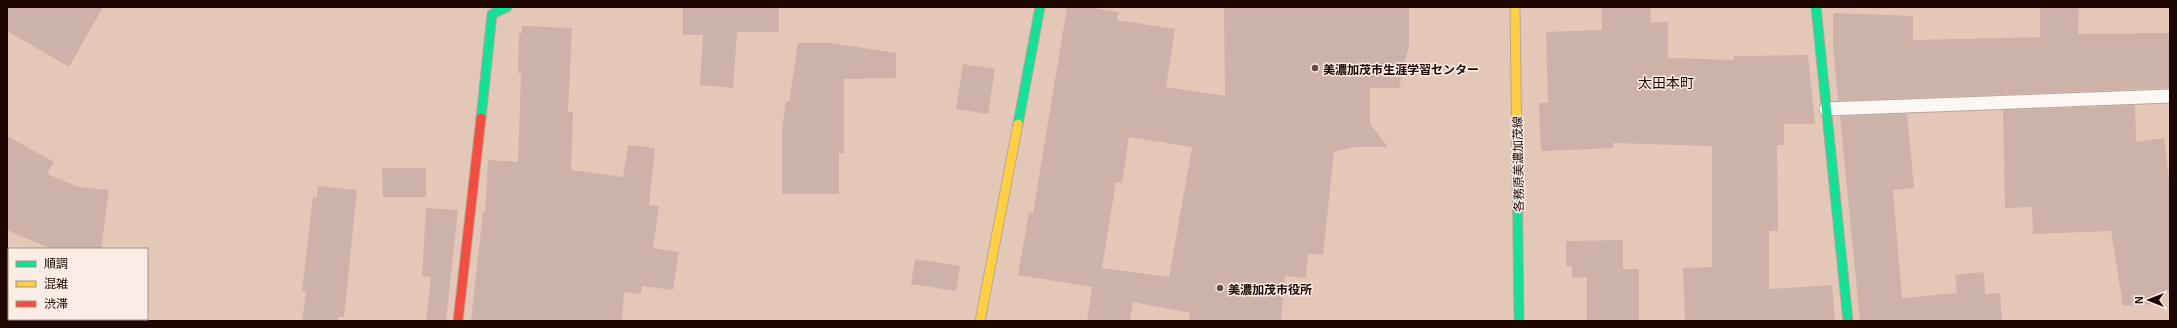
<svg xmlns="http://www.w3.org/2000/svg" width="2177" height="328" font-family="Georgia,'Noto Sans JP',serif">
	<rect width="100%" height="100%" fill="#e4c8b7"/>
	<g fill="#cdb2a9" fill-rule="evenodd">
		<polygon points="7,7 103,7 69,67 7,31"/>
		<polygon points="683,7 779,7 779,32 737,32 733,88 700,85 703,35 683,35"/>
		<path d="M1067,7H1087L1119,12L1117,20L1175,29L1166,87L1225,96L1224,7H1409V45L1399,88H1370V124L1388,147H1355L1334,152L1323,255L1308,254L1306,278L1285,276L1281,321H1189L1190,313L1133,302L1130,321H1087L1092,287L1018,275L1029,212L1033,213ZM1129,137L1192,147L1169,277L1102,268L1116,182L1122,183Z"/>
		<polygon points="1602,7 1650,7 1651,23 1668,22 1668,58 1734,60 1734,56 1808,55 1815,124 1784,124 1784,145 1777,145 1778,231 1769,231 1769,289 1832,285 1835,321 1685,321 1683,268 1712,267 1712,146 1613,143 1613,148 1541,151 1539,103 1548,103 1546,32 1602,30"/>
		<polygon points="2040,7 2079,7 2078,34 2170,33 2170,88 1838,101 1833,46 1833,13 1913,16 1913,40 2040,37"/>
		<polygon points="522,26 572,28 568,112 573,112 571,170 623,177 628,145 655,148 649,205 659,206 653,248 679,252 673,290 642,286 641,294 624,292 622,321 471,321 483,212 485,212 488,160 518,162 521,73 518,73 519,33 522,33"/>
		<polygon points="798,43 831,43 896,53 896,78 844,79 844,153 839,153 839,194 782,194 782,129 786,101 789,102"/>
		<polygon points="963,64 995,69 988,114 956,109"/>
		<polygon points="2135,105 2136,142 2164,138 2170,186 2170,291 2156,293 2156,304 2123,306 2111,231 2033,234 2032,207 2005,208 2003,110"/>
		<polygon points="1907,114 1914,188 1893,190 1902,298 1957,293 1955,275 1984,272 1985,294 2000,293 2002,321 1860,321 1840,116"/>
		<polygon points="7,136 54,162 47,174 79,187 109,190 101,249 51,249 7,230"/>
		<polygon points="382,168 426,168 426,197 383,197"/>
		<polygon points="318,186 357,190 344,317 338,317 338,321 302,321 306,292 302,291 313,197 317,198"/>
		<polygon points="426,208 458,210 446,321 426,321 431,277 422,276"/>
		<polygon points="1623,240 1623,269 1639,269 1639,321 1587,321 1587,277 1572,278 1572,266 1566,266 1566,241"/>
		<polygon points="915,259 960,266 956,291 911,284"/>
	</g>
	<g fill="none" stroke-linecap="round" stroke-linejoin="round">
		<defs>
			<polyline id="lane" points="1826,109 2170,96"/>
			<g id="street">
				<polyline points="7,303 9,304"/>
				<polyline points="40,319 44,321"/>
			</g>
			<g id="fast">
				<polyline points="1816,7 1848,321"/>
				<polyline points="481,118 492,14 507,7"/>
				<polyline points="1018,124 1040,7"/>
				<polyline points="1517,161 1519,321"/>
			</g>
			<g id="slow">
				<polyline points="1515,7 1517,161"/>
				<polyline points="980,321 1018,124"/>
			</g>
			<polyline id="jam" points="458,321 481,118"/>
		</defs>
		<use href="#lane" stroke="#bda496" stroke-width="15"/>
		<use href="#street" stroke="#bda496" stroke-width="24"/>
		<use href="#fast" stroke="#bda496" stroke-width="11"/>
		<use href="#slow" stroke="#bda496" stroke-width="11"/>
		<use href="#jam" stroke="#bda496" stroke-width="11"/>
		<use href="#lane" stroke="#fbf7f4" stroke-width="13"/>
		<use href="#street" stroke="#fbf7f4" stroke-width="22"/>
		<use href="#fast" stroke="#16e098" stroke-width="9"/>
		<use href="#slow" stroke="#ffcf43" stroke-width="9"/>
		<use href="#jam" stroke="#f24e42" stroke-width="9"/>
	</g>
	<g fill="#634b40" stroke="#fbede5" stroke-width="1.5">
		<circle cx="1315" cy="68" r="4"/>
		<circle cx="1220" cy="288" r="4"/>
	</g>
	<g text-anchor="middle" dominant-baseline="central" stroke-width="3" stroke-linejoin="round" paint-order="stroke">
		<g font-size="12" font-weight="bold" fill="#1d0700" stroke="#fbede5" text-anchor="start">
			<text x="1323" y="68">美濃加茂市生涯学習センター</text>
			<text x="1228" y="288">美濃加茂市役所</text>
		</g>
		<g font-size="12" fill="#1d0700" stroke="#fbede5">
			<text transform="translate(1517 164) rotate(-91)">各務原美濃加茂線</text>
		</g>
		<g font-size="14" fill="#1d0700" stroke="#fbede5">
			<text x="1666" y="82">太田本町</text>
		</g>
	</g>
	<rect width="2177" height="328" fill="none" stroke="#1d0700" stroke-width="16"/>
	<rect x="8" y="248" width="140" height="72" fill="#fbede5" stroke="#a29189"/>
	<rect x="16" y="261" width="20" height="6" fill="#16e098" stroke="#a29189"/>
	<text x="44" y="268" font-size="12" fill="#1d0700">順調</text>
	<rect x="16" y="281" width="20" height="6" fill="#ffcf43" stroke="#a29189"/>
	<text x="44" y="288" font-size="12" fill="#1d0700">混雑</text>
	<rect x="16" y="301" width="20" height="6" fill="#f24e42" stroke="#a29189"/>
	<text x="44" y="308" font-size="12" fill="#1d0700">渋滞</text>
	<g transform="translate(2149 300) rotate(270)" stroke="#fbede5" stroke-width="3" paint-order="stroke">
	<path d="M0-3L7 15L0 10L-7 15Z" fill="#1d0700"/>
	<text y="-6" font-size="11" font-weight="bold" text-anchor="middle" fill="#1d0700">N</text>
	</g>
</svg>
